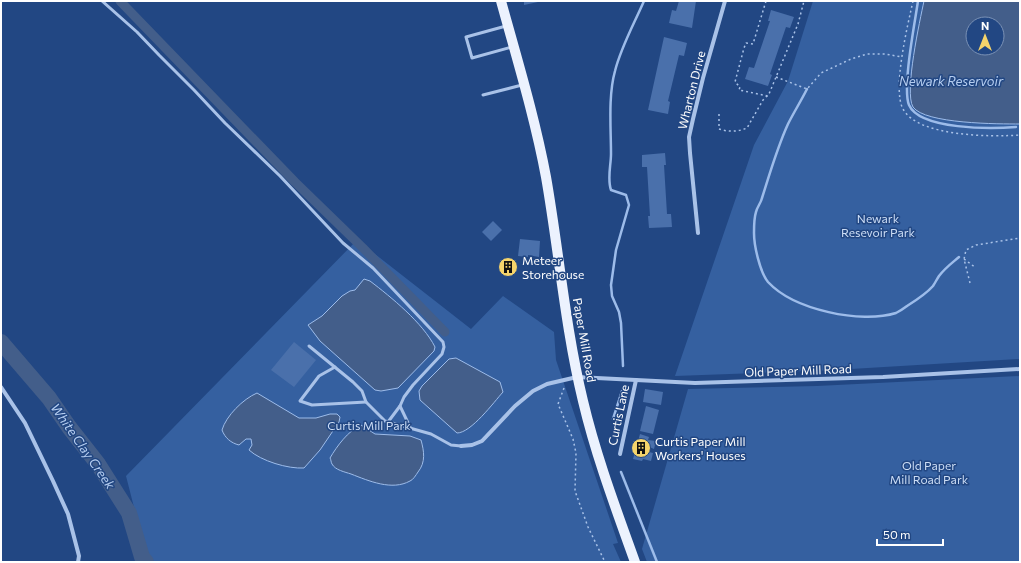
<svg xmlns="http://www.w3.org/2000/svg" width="1021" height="563" font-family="Commissioner,sans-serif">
	<rect width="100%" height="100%" fill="#224783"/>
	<g fill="#3560a0" fill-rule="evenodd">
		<path d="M813,1H1020V359L834,370L675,376L754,145L788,81ZM973,24H997V48H973Z"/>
		<polygon points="357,240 471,329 503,296 554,332 556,360 618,543 613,544 621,562 153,562 146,554 126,476"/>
		<polygon points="1020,376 1020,562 647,562 642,549 688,389 817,386"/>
	</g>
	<g fill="#435e8a" stroke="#9dbcea" fill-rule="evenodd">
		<path d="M924,1H1020V124C999,124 925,124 913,107C904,92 920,20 924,1ZM973,24H997V48H973Z"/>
		<path d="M364,279L370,281C391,297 423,323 435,347L434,351L398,388L381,391L375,390L320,341L308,325L322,316L342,296L350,291L355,290Z"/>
		<path d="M456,358L500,382L503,392C494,402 471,433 457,433L420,400L419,391L422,386L449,359Z"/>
		<path d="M257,393L299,418H316L330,414H337L340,417L339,422L320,450L304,468C288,469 261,461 249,450L252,445L251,439H246L239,445C231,443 225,438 222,430C226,416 243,399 257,393Z"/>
		<path d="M361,425L375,434L410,436L421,440C424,451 426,462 418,472C416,475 413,480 410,481C392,491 369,481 351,474C345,472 335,470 332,464C331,463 331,459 330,458C337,446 348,431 361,425Z"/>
	</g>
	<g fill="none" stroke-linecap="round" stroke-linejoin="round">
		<g stroke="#9dbcea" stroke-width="2.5">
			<path d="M918,1C915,22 902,88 909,105C920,130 992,129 1016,127"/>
			<path d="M807,89C801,101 794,112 788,124C777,148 770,173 762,198C761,203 757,207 756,212C754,218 754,227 754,233C754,246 760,272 768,282C794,310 861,324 896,313C900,311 903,309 907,306C915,301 926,294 933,286C935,283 937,279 939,276C945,268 952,263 959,257"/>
			<path d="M623,366L621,323L619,312L612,296L611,285L616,250L629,205L626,195L611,190C607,179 611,165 611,154C611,128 608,96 615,71C621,47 634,24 644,1"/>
			<polyline points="613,419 622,391"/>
			<polyline points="621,472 657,562"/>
		</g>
		<polyline stroke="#435e8a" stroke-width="9" points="120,1 295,182 363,248 445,332"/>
		<polyline stroke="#435e8a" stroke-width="16" points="1,342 49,398 69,427 98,464 129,513 142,557 146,562"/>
	</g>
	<g fill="#4a70ab">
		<polygon points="524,1 538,1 538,2 524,5"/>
		<polygon points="679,1 696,1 692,28 669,23 672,10 676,11"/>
		<polygon points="771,10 794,17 790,28 786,27 770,74 772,75 768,86 745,79 749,67 754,68 770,21 768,21"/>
		<polygon points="664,37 687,43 684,56 679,55 668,101 670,102 668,114 648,110"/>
		<polygon points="665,153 666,165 664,165 667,214 671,214 672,227 649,228 648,216 650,216 647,167 642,167 642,155"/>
		<polygon points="493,221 502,230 491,241 482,232"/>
		<polygon points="520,239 540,241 539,257 528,255 528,257 518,256"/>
		<polygon points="508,260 515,268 508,274 501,266"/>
		<polygon points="294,342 316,360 294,387 271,370"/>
		<polygon points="645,389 663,392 661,405 643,402"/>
		<polygon points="646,406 659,410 653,434 640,431"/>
		<polygon points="640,434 649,437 648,440 656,441 654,449 647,446 645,451 653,453 651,461 643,459 642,461 633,459"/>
	</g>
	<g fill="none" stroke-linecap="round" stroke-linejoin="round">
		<g stroke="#a9c2e8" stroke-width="1.5" stroke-dasharray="2 3" stroke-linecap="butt">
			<polyline points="766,1 753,44 746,43 744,48 735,82 740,87 739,90 768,96"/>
			<path d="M913,1C908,24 892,89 903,109C918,137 992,137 1020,135"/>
			<polyline points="776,77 807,89 821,73 851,59 867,54 885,54 902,57"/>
			<path d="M719,114V129C728,132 738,132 747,128L763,100L769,94L798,24L804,1"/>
			<polyline points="964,259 976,268"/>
			<polyline points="970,283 964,259 966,250 976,245 1020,238"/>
			<polyline points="564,388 558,404 573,439 576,453 575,491 588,527 605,562"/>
		</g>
		<g stroke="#a9c2e8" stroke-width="3">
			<polyline points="102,1 137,32 159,55 194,90 225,123 280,176 343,243 373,268 443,342 444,347 442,354 413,385 404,397 400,406"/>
			<polyline points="506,26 466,37 472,58 512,47"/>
			<polyline points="483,95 522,85"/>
			<polyline points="309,346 353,382 362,391 366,402 385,421 431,434 451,445 461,446"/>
			<polyline points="335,367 319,376 300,401 312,405 366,402"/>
			<polyline points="388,422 400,406 410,427"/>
		</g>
		<g stroke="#a9c2e8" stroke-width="4">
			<polyline points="698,233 690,153 689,137 693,119 703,78 725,1"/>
			<polyline points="1,387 25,423 53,481 68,514 79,556 78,562"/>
			<polyline points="461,446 472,445 482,441 515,406 533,391 547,384 577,377 695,383 883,377 1020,369"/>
			<polyline points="620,454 636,380"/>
		</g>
		<path stroke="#ecf2fe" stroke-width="10" d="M501,1C517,59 535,118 546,177C559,251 565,327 583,401C596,456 616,509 635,562"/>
	</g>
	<defs>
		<symbol id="building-disc" viewBox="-11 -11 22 22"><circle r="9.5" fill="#f5d46b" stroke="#224783"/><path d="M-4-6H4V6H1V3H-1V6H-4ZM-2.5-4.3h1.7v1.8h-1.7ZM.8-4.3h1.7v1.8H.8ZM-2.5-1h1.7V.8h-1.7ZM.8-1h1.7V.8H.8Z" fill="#111"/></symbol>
	</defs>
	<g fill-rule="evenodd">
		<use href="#building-disc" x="497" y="256" width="22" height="22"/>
		<use href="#building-disc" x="630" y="437" width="22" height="22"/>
	</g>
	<g text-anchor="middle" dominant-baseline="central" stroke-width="3" stroke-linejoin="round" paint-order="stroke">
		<g font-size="12" fill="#fff" stroke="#224783">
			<text transform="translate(691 90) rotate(-76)">Wharton Drive</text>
			<text transform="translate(585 340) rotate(80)">Paper Mill Road</text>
			<text transform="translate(798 370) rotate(-2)">Old Paper Mill Road</text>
			<text transform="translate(618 415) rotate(-78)">Curtis Lane</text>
		</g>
		<g font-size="12" fill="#cddef6" stroke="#224783">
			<text x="878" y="218">Newark<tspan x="878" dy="14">Resevoir Park</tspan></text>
			<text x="369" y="425">Curtis Mill Park</text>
			<text x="929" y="465">Old Paper<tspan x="929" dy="14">Mill Road Park</tspan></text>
		</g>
		<g font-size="12" fill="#fff" stroke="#224783" text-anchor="start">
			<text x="522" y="260">Meteer<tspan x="522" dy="14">Storehouse</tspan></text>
			<text x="655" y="441">Curtis Paper Mill<tspan x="655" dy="14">Workers' Houses</tspan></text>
		</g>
		<g font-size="13" font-style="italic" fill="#b5cdf0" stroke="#224783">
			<text x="951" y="81">Newark Reservoir</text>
			<text transform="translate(83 446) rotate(55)">White Clay Creek</text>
		</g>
	</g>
	<rect width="1021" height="563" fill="none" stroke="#ffffff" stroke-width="4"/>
	<g transform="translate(985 36)"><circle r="19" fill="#224783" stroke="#7a91b5"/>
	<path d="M0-3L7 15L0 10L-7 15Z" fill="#f5d46b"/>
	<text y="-6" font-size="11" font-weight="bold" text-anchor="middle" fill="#ffffff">N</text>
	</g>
	<path d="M877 539v6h66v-6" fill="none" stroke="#ffffff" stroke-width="2"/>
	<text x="883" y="539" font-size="12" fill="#ffffff" stroke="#224783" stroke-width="3" paint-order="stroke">50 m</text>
</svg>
